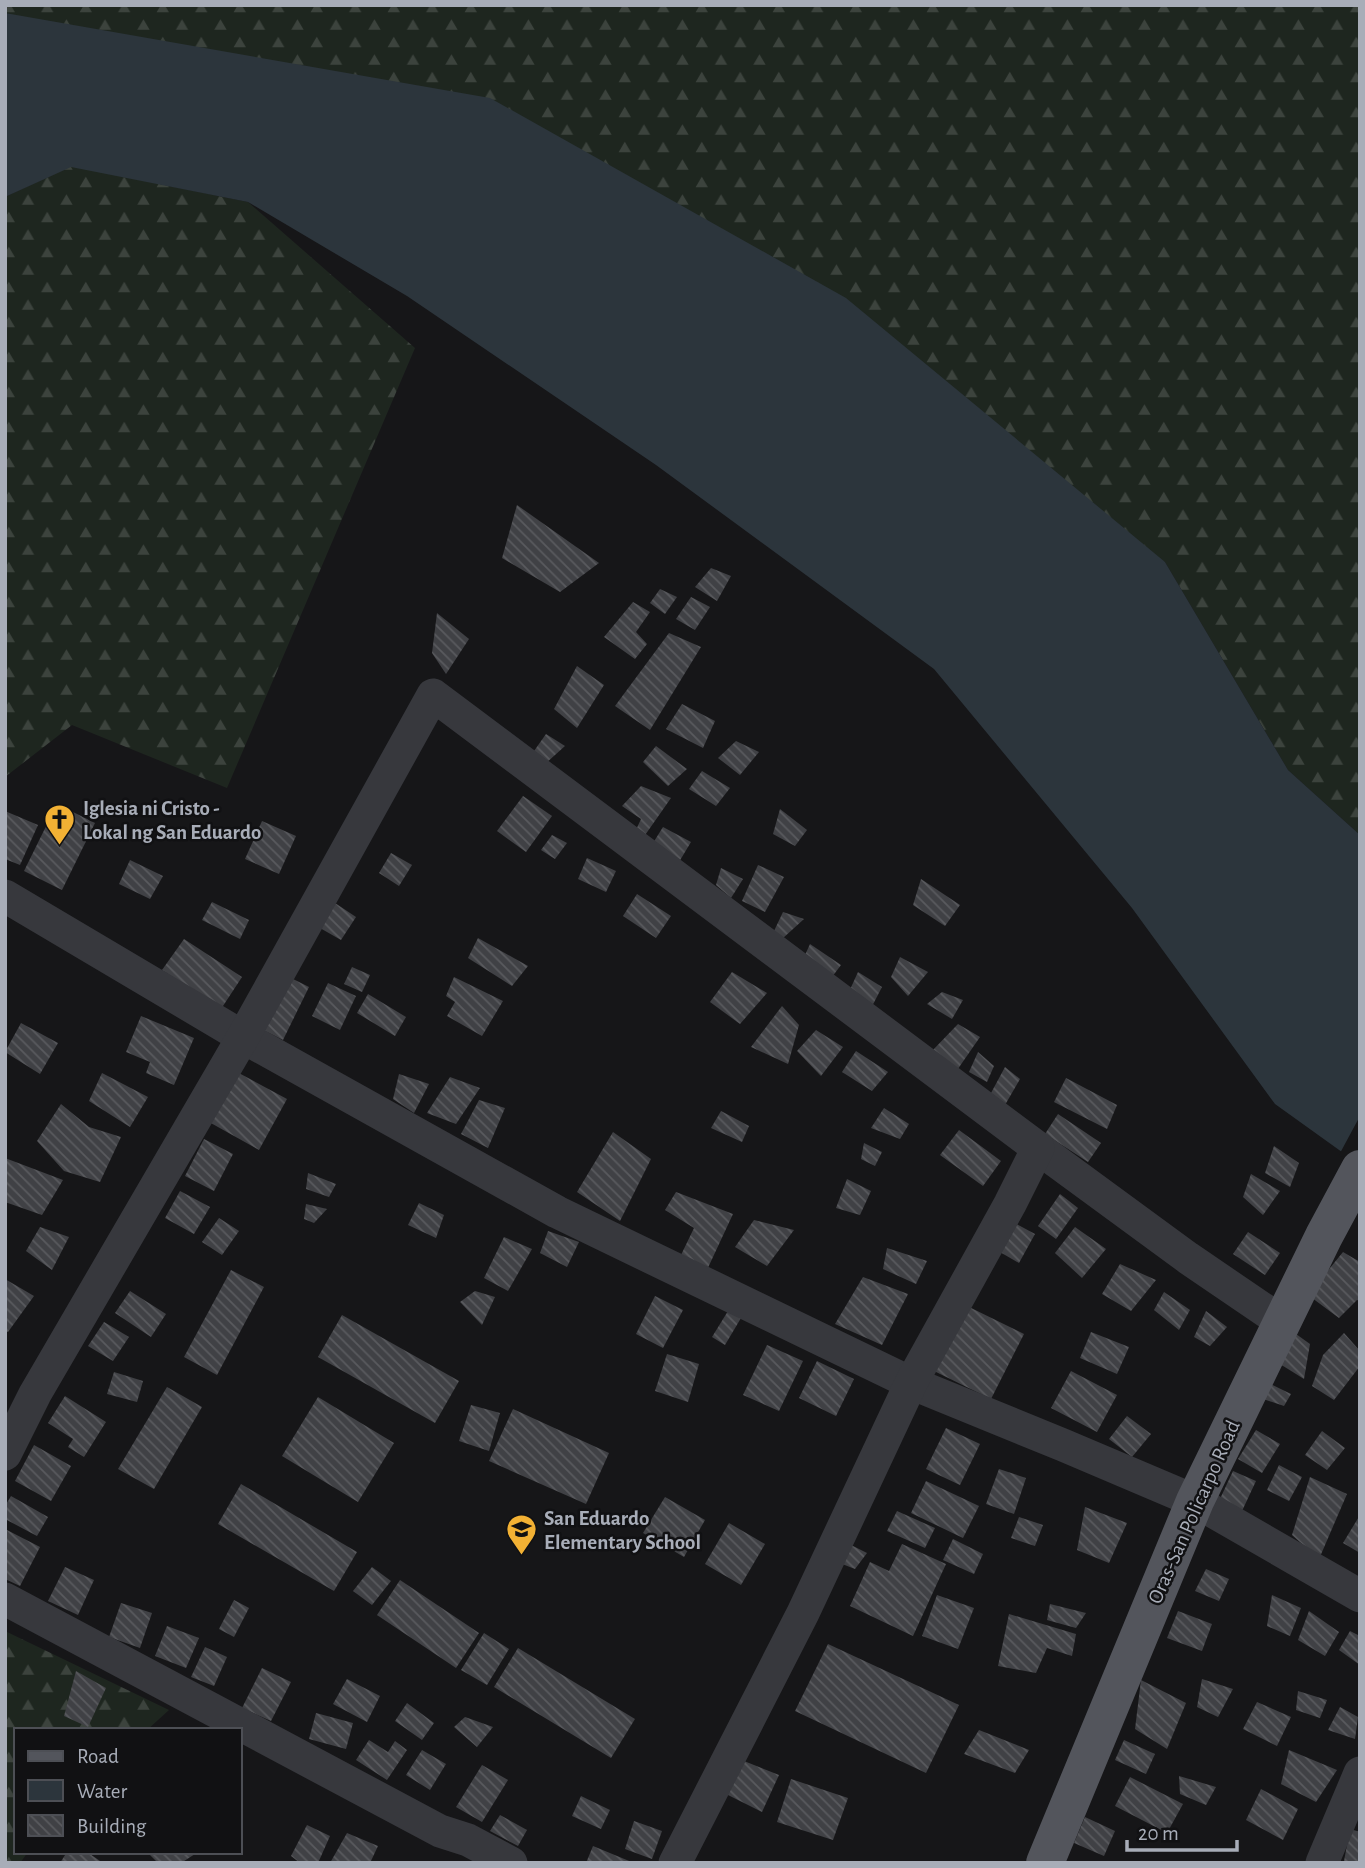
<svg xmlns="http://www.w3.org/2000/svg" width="1365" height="1868" font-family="'Alegreya Sans',sans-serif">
	<defs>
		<pattern id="forest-firs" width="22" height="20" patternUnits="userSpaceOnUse" patternTransform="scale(1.75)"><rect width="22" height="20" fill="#1e261f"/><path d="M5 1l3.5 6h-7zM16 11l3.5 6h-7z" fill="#3c433d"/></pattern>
		<pattern id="building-back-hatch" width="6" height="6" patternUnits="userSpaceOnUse" patternTransform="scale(1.75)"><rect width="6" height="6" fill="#404145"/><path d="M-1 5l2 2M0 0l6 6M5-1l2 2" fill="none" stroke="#595a5e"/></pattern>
	</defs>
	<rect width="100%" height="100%" fill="#161618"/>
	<g fill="url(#forest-firs)">
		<polygon points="5,5 1360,5 1360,835 1288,770 1165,562 5,13"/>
		<polygon points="71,166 248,202 415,348 227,788 72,725 5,777 5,197"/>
		<polygon points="5,1631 169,1710 147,1730 16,1730 16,1852 28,1852 20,1863 5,1863"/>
	</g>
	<polygon fill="#2c353c" points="5,13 490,98 846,298 1165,562 1288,770 1360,835 1360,1165 1275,1104 1132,908 934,669 656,465 407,296 248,202 71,167 5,197"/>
	<polygon fill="#161618" points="1360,1116 1360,1168 1339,1155"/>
	<g fill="url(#building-back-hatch)">
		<polygon points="517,505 599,563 560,592 502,558"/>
		<polygon points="711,568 731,576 717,601 695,587"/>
		<polygon points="660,589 677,597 665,614 650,603"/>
		<polygon points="691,597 710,607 695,630 676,619"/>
		<polygon points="633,602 650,612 636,632 647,644 635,659 604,637"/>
		<polygon points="437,613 469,639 446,674 432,653"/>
		<polygon points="669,633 701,647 650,730 615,706"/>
		<polygon points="577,666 604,685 577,728 554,709"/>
		<polygon points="682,704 715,721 703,748 666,729"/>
		<polygon points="546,734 565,746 545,764 534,751"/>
		<polygon points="736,741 759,752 740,775 718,758"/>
		<polygon points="656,746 687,769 668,786 643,762"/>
		<polygon points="702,771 730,788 716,806 689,789"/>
		<polygon points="641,786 671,798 643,838 635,832 641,819 622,806"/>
		<polygon points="523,796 552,816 526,852 497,831"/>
		<polygon points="57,804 95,823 62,890 24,871"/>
		<polygon points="780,809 807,830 795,846 773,834"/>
		<polygon points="5,811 38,825 20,865 5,859"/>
		<polygon points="262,821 296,836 279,874 245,859"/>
		<polygon points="663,827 691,842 676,867 653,843"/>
		<polygon points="552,835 567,843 555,859 541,850"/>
		<polygon points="391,853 412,865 399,886 379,873"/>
		<polygon points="587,858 616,871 606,892 578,879"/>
		<polygon points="130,860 163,876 150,899 119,884"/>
		<polygon points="758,865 784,877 765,912 742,901"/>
		<polygon points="721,868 743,879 731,898 716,885"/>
		<polygon points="921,879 960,905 945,926 913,905"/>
		<polygon points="637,894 671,916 656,938 623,916"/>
		<polygon points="212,902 249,920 240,939 202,920"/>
		<polygon points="335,903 356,917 341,940 320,928"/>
		<polygon points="783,912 804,919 782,939 774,931"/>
		<polygon points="478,938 528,966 512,986 468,958"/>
		<polygon points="184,939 242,977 221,1009 162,970"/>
		<polygon points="810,944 841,965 826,985 801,964"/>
		<polygon points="900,957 928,972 908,996 891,977"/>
		<polygon points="352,967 370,975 362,992 344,984"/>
		<polygon points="732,972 767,993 740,1024 710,1002"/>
		<polygon points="858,972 882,987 867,1016 848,994"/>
		<polygon points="281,973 309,987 283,1040 255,1026"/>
		<polygon points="454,977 503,1001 482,1036 447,1016 455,1002 446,996"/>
		<polygon points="328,983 356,996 340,1030 312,1016"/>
		<polygon points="942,992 963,1000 952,1019 927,1004"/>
		<polygon points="368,994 406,1017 395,1036 357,1013"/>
		<polygon points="782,1006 799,1025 788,1064 751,1047"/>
		<polygon points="141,1016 194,1038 174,1085 146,1073 150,1062 126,1052"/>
		<polygon points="21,1023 58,1043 40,1074 5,1052"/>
		<polygon points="958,1024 980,1037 953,1076 931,1052"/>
		<polygon points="816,1030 843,1047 821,1076 797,1051"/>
		<polygon points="856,1051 888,1072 872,1091 842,1072"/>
		<polygon points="978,1052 994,1066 987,1082 969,1072"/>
		<polygon points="1005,1067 1020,1079 1005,1105 991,1093"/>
		<polygon points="237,1072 287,1099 259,1150 209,1122"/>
		<polygon points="102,1073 148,1097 130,1127 89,1101"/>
		<polygon points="399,1074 429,1084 414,1113 393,1099"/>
		<polygon points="450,1077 480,1088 456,1124 427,1113"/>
		<polygon points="1066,1078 1117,1105 1107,1129 1054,1102"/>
		<polygon points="479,1100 505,1108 488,1148 461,1134"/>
		<polygon points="61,1104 89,1127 121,1137 100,1182 64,1171 37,1141"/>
		<polygon points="884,1108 909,1124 900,1139 871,1128"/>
		<polygon points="721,1111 749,1126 742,1142 711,1128"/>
		<polygon points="1058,1114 1101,1143 1088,1162 1045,1134"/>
		<polygon points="959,1130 1001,1161 983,1186 940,1155"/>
		<polygon points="613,1132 651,1159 620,1221 577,1192"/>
		<polygon points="204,1139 233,1154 214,1191 185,1176"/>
		<polygon points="864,1143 882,1152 875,1166 861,1159"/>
		<polygon points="1274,1146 1299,1163 1290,1187 1265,1173"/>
		<polygon points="5,1158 63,1180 42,1215 5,1202"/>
		<polygon points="308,1173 336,1184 329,1197 306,1189"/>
		<polygon points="1251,1174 1280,1191 1263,1215 1243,1197"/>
		<polygon points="847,1179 871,1191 860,1215 836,1208"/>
		<polygon points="180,1191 210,1207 194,1234 165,1218"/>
		<polygon points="676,1192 733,1214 706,1272 681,1255 694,1228 665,1210"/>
		<polygon points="1060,1194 1078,1208 1056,1239 1038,1226"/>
		<polygon points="419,1203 444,1215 436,1238 408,1225"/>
		<polygon points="306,1204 327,1209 314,1223 304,1219"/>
		<polygon points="219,1218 239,1231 222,1255 202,1242"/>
		<polygon points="754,1220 794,1230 767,1266 735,1247"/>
		<polygon points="1009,1220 1035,1234 1019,1263 993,1248"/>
		<polygon points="40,1227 69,1237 52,1270 26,1251"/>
		<polygon points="1075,1227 1106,1249 1082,1278 1055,1253"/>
		<polygon points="548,1231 579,1242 567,1267 540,1253"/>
		<polygon points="1248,1232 1280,1253 1265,1275 1233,1254"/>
		<polygon points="504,1237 532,1249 508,1291 484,1278"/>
		<polygon points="887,1248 927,1261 916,1284 883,1269"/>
		<polygon points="1343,1252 1360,1262 1360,1301 1357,1300 1339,1318 1308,1295"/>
		<polygon points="1120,1264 1156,1280 1131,1311 1102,1294"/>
		<polygon points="231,1270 264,1287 217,1375 184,1357"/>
		<polygon points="863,1277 908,1294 882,1345 835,1324"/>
		<polygon points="5,1279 34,1296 8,1332 5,1331"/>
		<polygon points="130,1291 166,1314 151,1337 115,1313"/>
		<polygon points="475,1291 495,1297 482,1325 460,1302"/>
		<polygon points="1164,1292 1190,1310 1179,1330 1154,1310"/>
		<polygon points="655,1296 683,1310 663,1348 636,1334"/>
		<polygon points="965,1305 1024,1334 991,1399 932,1370"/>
		<polygon points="728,1311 741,1318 725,1345 712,1337"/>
		<polygon points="1206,1311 1227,1327 1210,1346 1194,1337"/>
		<polygon points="342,1315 459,1381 435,1423 318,1357"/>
		<polygon points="104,1322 129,1337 113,1361 88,1346"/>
		<polygon points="1289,1329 1310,1344 1304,1379 1280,1364"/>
		<polygon points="1091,1332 1129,1347 1117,1374 1080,1358"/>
		<polygon points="1344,1333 1360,1351 1360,1366 1334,1400 1312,1386 1323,1355"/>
		<polygon points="767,1345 803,1361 779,1411 743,1395"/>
		<polygon points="667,1354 699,1364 688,1402 655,1391"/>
		<polygon points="817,1361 854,1379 836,1416 799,1398"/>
		<polygon points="1071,1371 1117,1395 1097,1432 1051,1408"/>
		<polygon points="114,1372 143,1381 137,1402 107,1394"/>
		<polygon points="1262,1380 1291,1394 1284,1406 1260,1398"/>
		<polygon points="167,1387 202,1407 154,1489 118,1469"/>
		<polygon points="65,1396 106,1422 84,1457 68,1447 73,1439 48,1423"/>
		<polygon points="318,1397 394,1443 358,1502 282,1456"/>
		<polygon points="471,1405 500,1413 489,1451 459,1441"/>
		<polygon points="513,1409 609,1453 586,1504 489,1461"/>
		<polygon points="1127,1416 1151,1434 1132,1457 1109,1439"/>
		<polygon points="946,1428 980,1444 960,1485 926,1469"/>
		<polygon points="1256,1430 1280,1444 1262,1473 1238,1459"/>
		<polygon points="1322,1431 1345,1448 1327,1470 1305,1455"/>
		<polygon points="34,1445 71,1466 51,1501 15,1481"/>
		<polygon points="1279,1465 1302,1477 1289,1501 1267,1490"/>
		<polygon points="999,1469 1026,1478 1014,1514 986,1504"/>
		<polygon points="1233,1471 1256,1481 1242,1511 1219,1501"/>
		<polygon points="1310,1477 1347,1494 1319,1559 1292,1535"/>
		<polygon points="926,1481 979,1506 963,1538 911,1513"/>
		<polygon points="241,1484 357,1552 334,1591 218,1524"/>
		<polygon points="11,1496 48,1517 37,1536 5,1519 5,1506"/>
		<polygon points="665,1497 705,1520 684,1557 643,1533"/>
		<polygon points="1085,1507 1127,1523 1109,1563 1077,1550"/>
		<polygon points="897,1511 935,1528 925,1548 887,1531"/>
		<polygon points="1360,1515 1360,1553 1343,1543"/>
		<polygon points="1019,1517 1043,1525 1035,1546 1011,1538"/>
		<polygon points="729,1523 765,1544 741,1585 705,1564"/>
		<polygon points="7,1530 40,1547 20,1586 5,1579"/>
		<polygon points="953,1539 983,1554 974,1574 943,1560"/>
		<polygon points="847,1543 867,1553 855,1569 837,1562"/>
		<polygon points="902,1544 946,1564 913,1636 850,1606 870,1562 889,1571"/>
		<polygon points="65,1567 94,1580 78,1615 48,1601"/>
		<polygon points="372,1567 391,1581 372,1605 353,1591"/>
		<polygon points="1206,1569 1229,1579 1219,1601 1195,1591"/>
		<polygon points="400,1580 479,1633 456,1668 377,1615"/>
		<polygon points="937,1595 974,1608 958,1649 922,1636"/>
		<polygon points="1272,1595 1301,1608 1290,1636 1267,1626"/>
		<polygon points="234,1600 249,1608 234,1637 219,1629"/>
		<polygon points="121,1603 152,1613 140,1648 109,1637"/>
		<polygon points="1050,1604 1086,1613 1076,1628 1047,1620"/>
		<polygon points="1178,1611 1212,1624 1202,1651 1167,1638"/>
		<polygon points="1309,1611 1339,1632 1325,1656 1298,1640"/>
		<polygon points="1009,1614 1076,1634 1072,1656 1047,1648 1036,1673 998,1666"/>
		<polygon points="167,1626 199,1638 186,1668 155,1656"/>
		<polygon points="1350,1631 1360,1636 1360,1665 1339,1650"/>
		<polygon points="484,1633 509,1649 487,1685 461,1670"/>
		<polygon points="828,1644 959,1705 926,1773 795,1711"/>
		<polygon points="205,1647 227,1657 214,1686 191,1677"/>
		<polygon points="518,1648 635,1719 611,1758 494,1687"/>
		<polygon points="262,1668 291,1682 271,1721 242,1708"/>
		<polygon points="76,1671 106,1688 88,1727 64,1716"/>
		<polygon points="347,1679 380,1696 367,1722 333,1704"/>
		<polygon points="1202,1679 1233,1689 1218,1717 1197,1707"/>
		<polygon points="1141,1680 1186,1703 1167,1749 1135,1729"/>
		<polygon points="1298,1691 1327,1700 1320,1718 1296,1710"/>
		<polygon points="1257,1702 1291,1717 1277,1746 1243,1729"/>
		<polygon points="407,1703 434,1723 422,1740 395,1721"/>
		<polygon points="1340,1707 1358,1717 1355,1739 1328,1730"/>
		<polygon points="316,1713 353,1723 346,1749 309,1739"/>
		<polygon points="465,1717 493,1727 477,1747 454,1727"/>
		<polygon points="979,1730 1029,1750 1015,1773 964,1754"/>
		<polygon points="369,1740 388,1752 395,1741 407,1750 387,1780 356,1760"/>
		<polygon points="1124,1740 1155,1754 1146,1774 1115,1760"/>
		<polygon points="422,1750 446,1764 430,1790 406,1775"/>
		<polygon points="1289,1750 1337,1770 1316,1802 1281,1784"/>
		<polygon points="739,1759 779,1775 762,1812 724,1793"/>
		<polygon points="482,1765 508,1780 482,1822 456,1807"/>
		<polygon points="1179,1776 1216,1787 1206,1805 1180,1794"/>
		<polygon points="1130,1777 1183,1804 1167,1833 1115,1806"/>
		<polygon points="791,1779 848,1798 833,1840 777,1822"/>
		<polygon points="1261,1789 1298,1809 1283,1840 1246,1820"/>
		<polygon points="581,1796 610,1810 601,1829 572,1816"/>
		<polygon points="500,1815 527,1830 518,1846 490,1831"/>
		<polygon points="1085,1817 1115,1831 1104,1856 1074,1843"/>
		<polygon points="634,1821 662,1831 652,1859 625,1849"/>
		<polygon points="307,1825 330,1836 318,1863 300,1863 291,1856"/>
		<polygon points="1350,1829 1360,1832 1360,1863 1344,1861"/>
		<polygon points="347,1833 378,1846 370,1863 330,1863"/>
		<polygon points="593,1846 634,1863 586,1863"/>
		<polygon points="67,1852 87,1852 103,1863 60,1863"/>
		<polygon points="147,1852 192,1852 195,1854 181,1863 158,1863"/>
	</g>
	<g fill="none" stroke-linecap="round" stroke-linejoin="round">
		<g stroke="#37383d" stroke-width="33">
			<polyline points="5,896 243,1037 557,1212 911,1383 1063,1445 1195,1501 1360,1596"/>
			<polyline points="1038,1148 1188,1258 1282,1322"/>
			<polyline points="5,1454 35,1394 243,1037 433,695 1038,1148 1010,1204 911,1383 803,1613 675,1863"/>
			<polyline points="5,1599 440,1831 468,1840 511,1863"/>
			<polyline points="1322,1863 1360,1773"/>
		</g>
		<polyline stroke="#53555c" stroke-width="38" points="1045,1863 1195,1501 1324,1236 1360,1169"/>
	</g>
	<defs>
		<symbol id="church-pin" viewBox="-11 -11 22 30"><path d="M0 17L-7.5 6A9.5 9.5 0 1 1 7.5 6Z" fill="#f2b134" stroke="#111113"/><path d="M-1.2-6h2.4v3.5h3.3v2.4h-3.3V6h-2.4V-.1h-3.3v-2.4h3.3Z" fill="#111"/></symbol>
		<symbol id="school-pin" viewBox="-11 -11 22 30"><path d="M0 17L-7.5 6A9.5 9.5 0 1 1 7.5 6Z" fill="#f2b134" stroke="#111113"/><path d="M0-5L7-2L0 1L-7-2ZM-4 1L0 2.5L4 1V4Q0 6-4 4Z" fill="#111"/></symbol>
	</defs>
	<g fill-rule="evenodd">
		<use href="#church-pin" x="42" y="802" width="35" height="47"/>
		<use href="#school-pin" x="504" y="1512" width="35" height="47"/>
	</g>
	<g text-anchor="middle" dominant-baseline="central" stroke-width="5" stroke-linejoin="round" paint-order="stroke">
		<g font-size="21" font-weight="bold" fill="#a8adb8" stroke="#111113" text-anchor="start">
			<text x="83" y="808">Iglesia ni Cristo -<tspan x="83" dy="24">Lokal ng San Eduardo</tspan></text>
			<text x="544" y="1518">San Eduardo<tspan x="544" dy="24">Elementary School</tspan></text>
		</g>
		<g font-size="21" fill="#a8adb8" stroke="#111113">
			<text transform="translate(1194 1512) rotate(-66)">Oras-San Policarpo Road</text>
		</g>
	</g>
	<rect width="1365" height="1868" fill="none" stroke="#a8adb8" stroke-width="14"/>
	<rect x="14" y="1728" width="228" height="126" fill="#111113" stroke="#4d4f55" stroke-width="2"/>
	<rect x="28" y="1751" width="35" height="10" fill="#53555c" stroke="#4d4f55" stroke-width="2"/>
	<text x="77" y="1763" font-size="21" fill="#a8adb8">Road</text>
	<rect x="28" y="1780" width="35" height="21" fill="#2c353c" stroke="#4d4f55" stroke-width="2"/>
	<text x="77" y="1798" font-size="21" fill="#a8adb8">Water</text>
	<rect x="28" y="1815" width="35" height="21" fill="url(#building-back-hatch)" stroke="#4d4f55" stroke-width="2"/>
	<text x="77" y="1833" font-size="21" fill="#a8adb8">Building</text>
	<path d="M1127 1840v10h110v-10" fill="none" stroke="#a8adb8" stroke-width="3.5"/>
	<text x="1138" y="1840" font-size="21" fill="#a8adb8" stroke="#111113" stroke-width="5" paint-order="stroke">20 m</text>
</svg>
